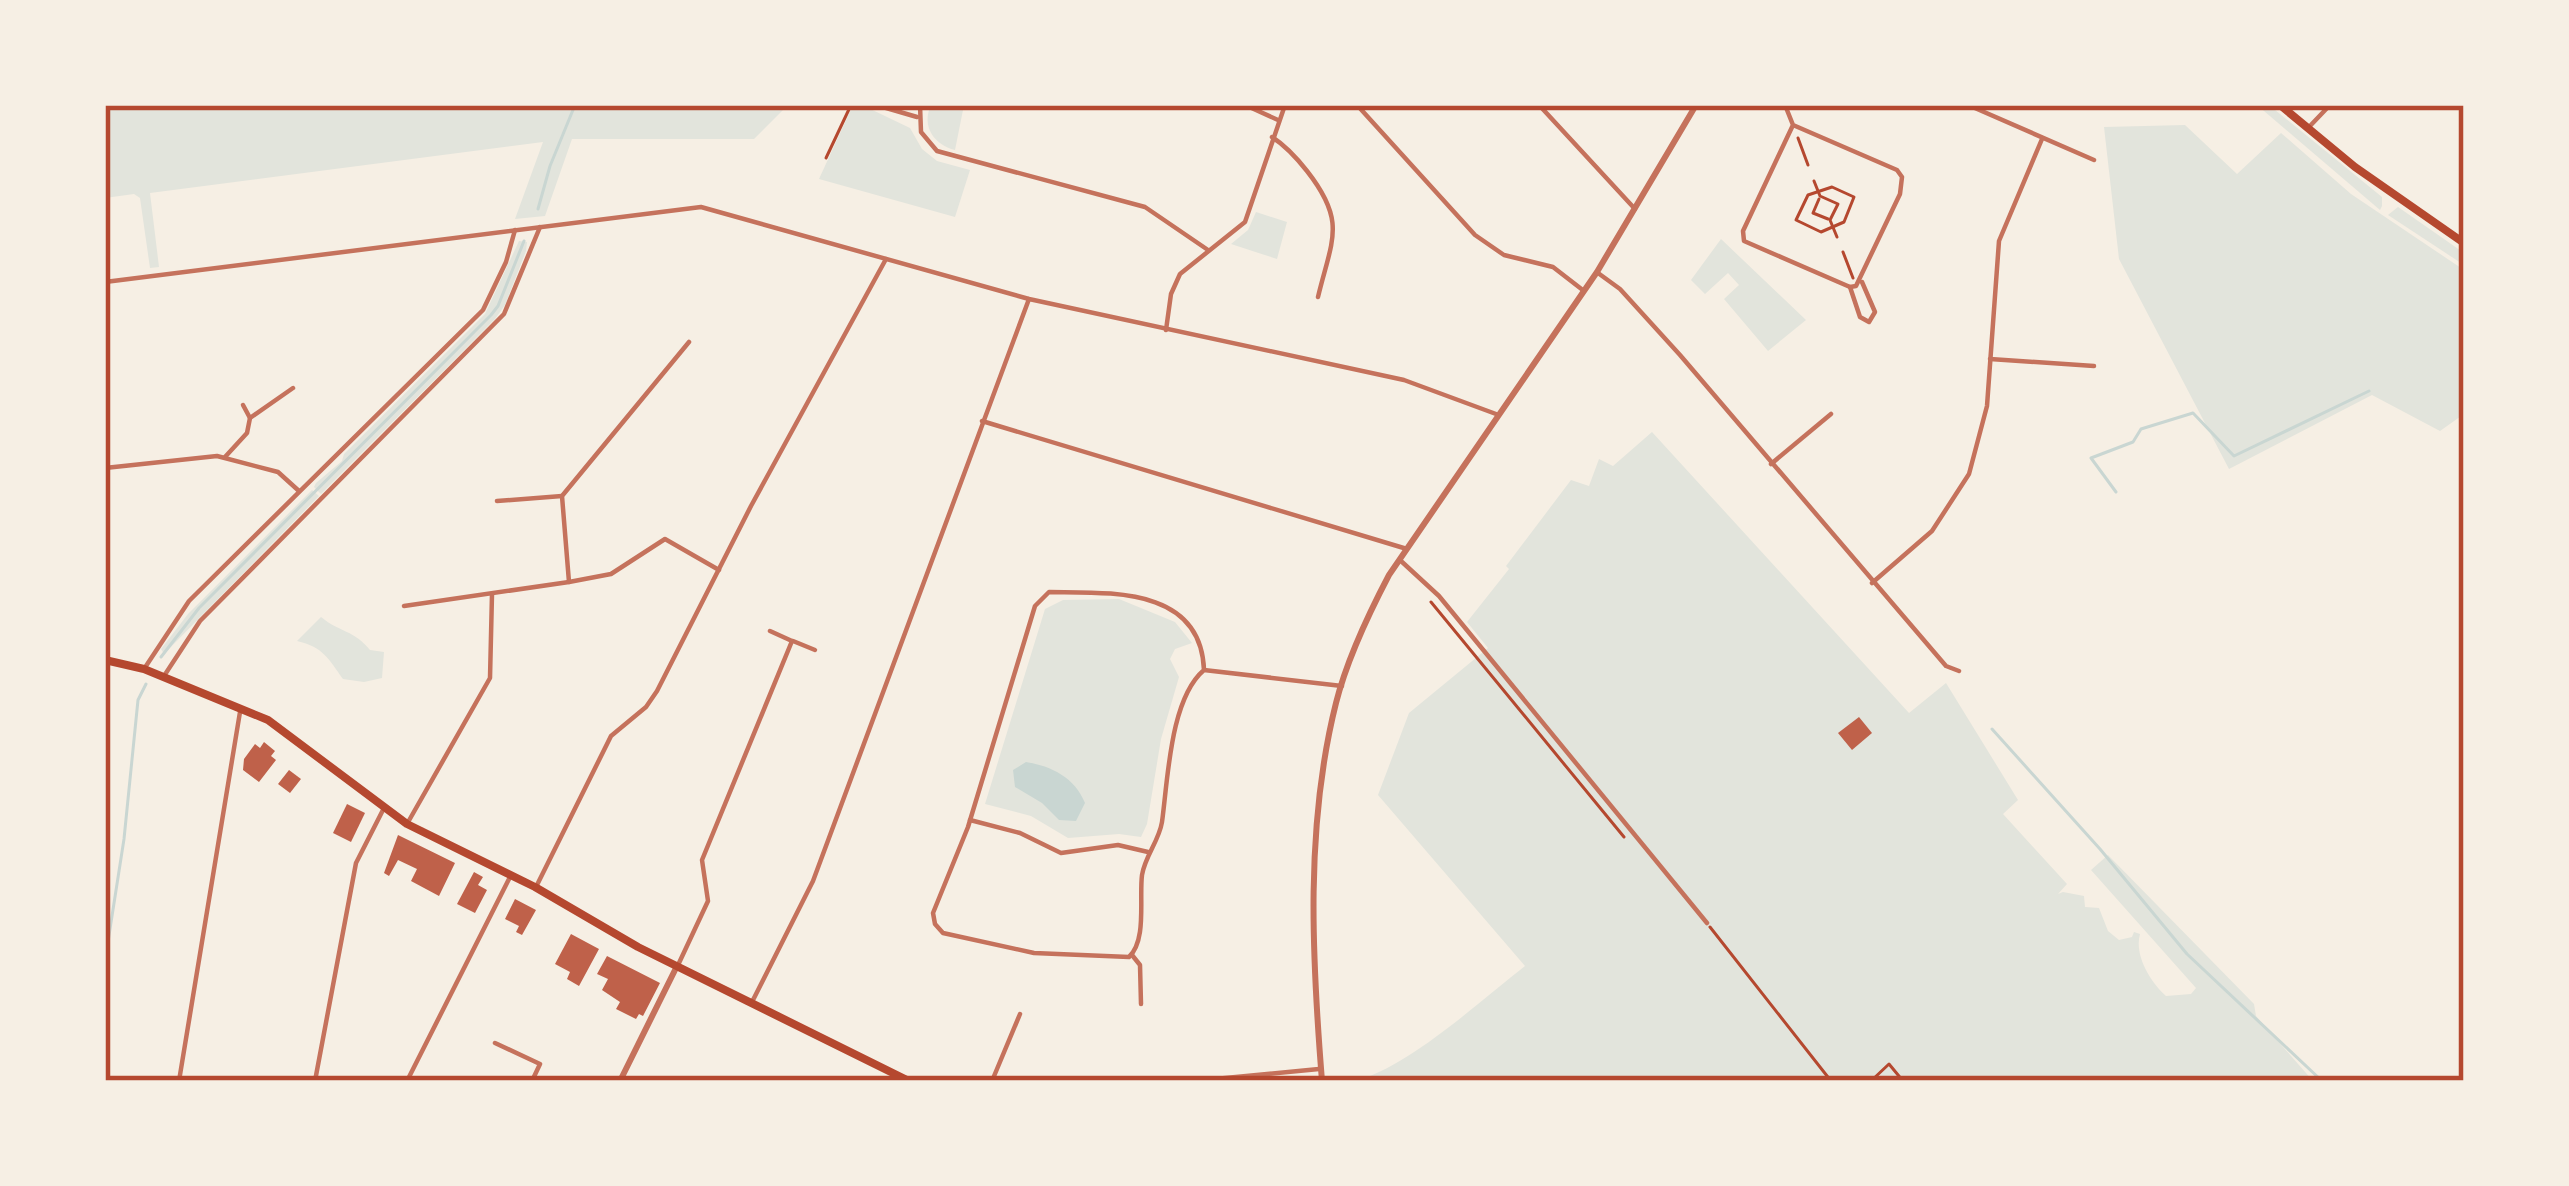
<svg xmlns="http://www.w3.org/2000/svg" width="2569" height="1186" font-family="Signika,sans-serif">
	<rect width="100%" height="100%" fill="#f6efe4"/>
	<g fill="#e2e4dc">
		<polygon points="105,105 788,105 754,139 572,139 545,216 515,219 543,142 150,193 159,267 150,268 140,198 134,194 105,198"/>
		<polygon points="853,105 862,105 910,128 922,149 937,161 970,170 955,217 819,179"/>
		<path d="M931,105H964L955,150C934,145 921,126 931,105Z"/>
		<polygon points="2257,105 2269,105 2382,197 2382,206 2380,210"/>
		<polygon points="2185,125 2237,174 2281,133 2351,194 2464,270 2464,414 2440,431 2372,395 2229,469 2119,259 2104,127"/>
		<polygon points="2398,207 2464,253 2464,265 2388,215"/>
		<polygon points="1256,212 1287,222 1277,259 1231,244 1248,230"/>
		<polygon points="1721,239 1806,320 1768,351 1724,299 1739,285 1728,273 1705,294 1691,280"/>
		<polygon points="519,241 527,242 526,251 505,305 495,319 321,494 314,487 316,483 342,461 344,454 485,314"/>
		<path d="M1652,432L1909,713L1946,683L2018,800L2003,814L2067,884L2058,894L2063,892L2084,896L2085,907L2099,908L2108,931L2119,940L2132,937L2134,932L2140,934C2134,955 2150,982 2166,996L2191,994L2196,988L2091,870L2108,855L2254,1004L2256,1016L2313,1081H1354C1407,1069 1481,1000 1525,966L1378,795L1409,713L1488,648L1467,622L1509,569L1506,566L1571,480L1589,486L1599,459L1613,466Z"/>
		<polygon points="312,490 319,496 164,654 161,649 188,614"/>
		<polygon points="1119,599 1175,622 1192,643 1175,649 1170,659 1179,677 1161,739 1147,824 1141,837 1119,834 1068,838 1031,816 985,804 1045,609 1063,600"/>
		<path d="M321,617C339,632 354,630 370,650L384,652L382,678L364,682L343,679C328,658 323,647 297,641Z"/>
	</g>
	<path fill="#c9d6d2" d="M1026,762C1052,766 1075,778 1085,803L1076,821L1059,820L1042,803L1015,787L1013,770Z"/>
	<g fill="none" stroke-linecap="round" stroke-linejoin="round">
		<g stroke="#c9d6d2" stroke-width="3">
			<polyline points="538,209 550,166 575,105"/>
			<polyline points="2116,492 2091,458 2133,442 2141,429 2193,413 2234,456 2369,391"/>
			<polyline points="161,657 199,608 491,315 498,306 524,241"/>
			<polyline points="1992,729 2100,849 2187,954 2322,1081"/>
			<polyline points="105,961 124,839 138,700 146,684"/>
		</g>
	</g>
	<g fill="#bf614a">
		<polygon points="1859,717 1872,733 1852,750 1838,733"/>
		<polygon points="264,742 275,751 271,756 276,760 259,782 243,770 244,759 255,744 260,748"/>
		<polygon points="289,770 301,779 290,793 278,784"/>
		<polygon points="347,804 365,813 351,842 333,833"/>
		<polygon points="398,835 455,863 439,896 411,881 417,869 398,860 389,876 384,873"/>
		<polygon points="474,872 483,877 478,885 487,890 475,913 457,904"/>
		<polygon points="515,899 536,910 522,935 516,932 519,926 505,919"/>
		<polygon points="571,934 599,949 579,986 567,979 570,972 555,964"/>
		<polygon points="607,956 660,983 643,1016 639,1014 636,1019 616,1009 620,1002 602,990 608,979 597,974"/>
	</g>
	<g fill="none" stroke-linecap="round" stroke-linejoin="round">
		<g stroke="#b5482f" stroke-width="3">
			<polyline points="1798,138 1808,165"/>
			<polyline points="826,158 851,105"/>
			<polyline points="1814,181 1820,196 1838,204 1830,220 1837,237"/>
			<polygon points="1832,187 1854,197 1844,222 1821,232 1796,220 1808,195"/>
			<polyline points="1819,199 1813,213 1828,219"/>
			<polyline points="1843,252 1853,278"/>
			<polyline points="1431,602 1624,837"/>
			<polyline points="1710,927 1831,1081"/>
			<polyline points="1871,1081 1889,1064 1903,1081"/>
			<polyline points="2458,1081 2464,1078"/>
		</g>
		<g stroke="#c5725c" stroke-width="4.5">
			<polyline points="876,105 917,117"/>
			<polyline points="920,105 921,132 937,151 1145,207 1208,250"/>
			<polyline points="1245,105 1278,120"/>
			<polyline points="1357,105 1475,235 1504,255 1553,267 1584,291"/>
			<polyline points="1539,105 1635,209"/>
			<polyline points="1785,105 1793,125 1897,170 1902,177 1900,194 1856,286 1850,287 1744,241 1743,231 1793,125"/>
			<polyline points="1968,105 2094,160"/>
			<polyline points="2309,127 2330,105"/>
			<path d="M1272,137C1286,146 1296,157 1307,171C1347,222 1332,239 1318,297"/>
			<polyline points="1598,273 1620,289 1680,355 1946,666 1959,671"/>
			<polyline points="105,282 701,207 1029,299 1404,380 1496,414"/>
			<polyline points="1850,287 1860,317 1869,322 1875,312 1862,282"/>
			<polyline points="1166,330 1171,294 1180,274 1245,222 1285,105"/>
			<polyline points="689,342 562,496 569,582 611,574 665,539 719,570"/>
			<polyline points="1990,359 2094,366"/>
			<polyline points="243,405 250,418"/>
			<polyline points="982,421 1407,549"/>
			<polyline points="225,457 247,433 250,418 293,388"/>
			<polyline points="1771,464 1831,414"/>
			<polyline points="105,468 217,456 278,472 299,491"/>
			<polyline points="497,501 562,496"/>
			<polyline points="1401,561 1439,596 1707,923"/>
			<polyline points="1872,583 1932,531 1969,474 1987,406 1999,241 2042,139"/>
			<polyline points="404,606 569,582"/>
			<polyline points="793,641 815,650"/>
			<polyline points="144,669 189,601 483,310 506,262 515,230"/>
			<path d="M1204,670C1201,586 1109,593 1049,592L1035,606L968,827L933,913L935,924L943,933L1034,953L1129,957C1147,940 1139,899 1142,875C1145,856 1159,841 1162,822C1168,779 1170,699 1204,670L1342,686"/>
			<polyline points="164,676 200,621 504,314 540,227"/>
			<polyline points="970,820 1020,833 1061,853 1118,845 1148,852"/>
			<polyline points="407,824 490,678 492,594"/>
			<polyline points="537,885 611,736 646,707 657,691 751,506 886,259"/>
			<polyline points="1132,955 1140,965 1141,1004"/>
			<polyline points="679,963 708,901 702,860 792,641 770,631"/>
			<polyline points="752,1002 813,881 1029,299"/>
			<polyline points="495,1043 540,1064 532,1081"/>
			<polyline points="179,1081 240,712"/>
			<polyline points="315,1081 356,863 384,808"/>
			<polyline points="407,1081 511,875"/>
			<polyline points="992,1081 1020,1014"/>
			<polyline points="1194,1081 1319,1069"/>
		</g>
		<g stroke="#c5725c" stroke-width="6">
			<polyline points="620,1081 677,966"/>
			<path d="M1322,1081C1312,957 1305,826 1336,703C1347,659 1368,615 1389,575L1597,272L1696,105"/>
		</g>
		<polyline stroke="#b5482f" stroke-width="8" points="105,660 144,669 268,720 407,824 535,887 638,947 909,1081"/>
		<polyline stroke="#b5482f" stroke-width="8" points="2280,105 2355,167 2464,243"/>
	</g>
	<rect width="2569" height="1186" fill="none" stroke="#f6efe4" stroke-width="216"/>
	<rect x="108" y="108" width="2353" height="970" fill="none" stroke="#b5482f" stroke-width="4.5"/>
</svg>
